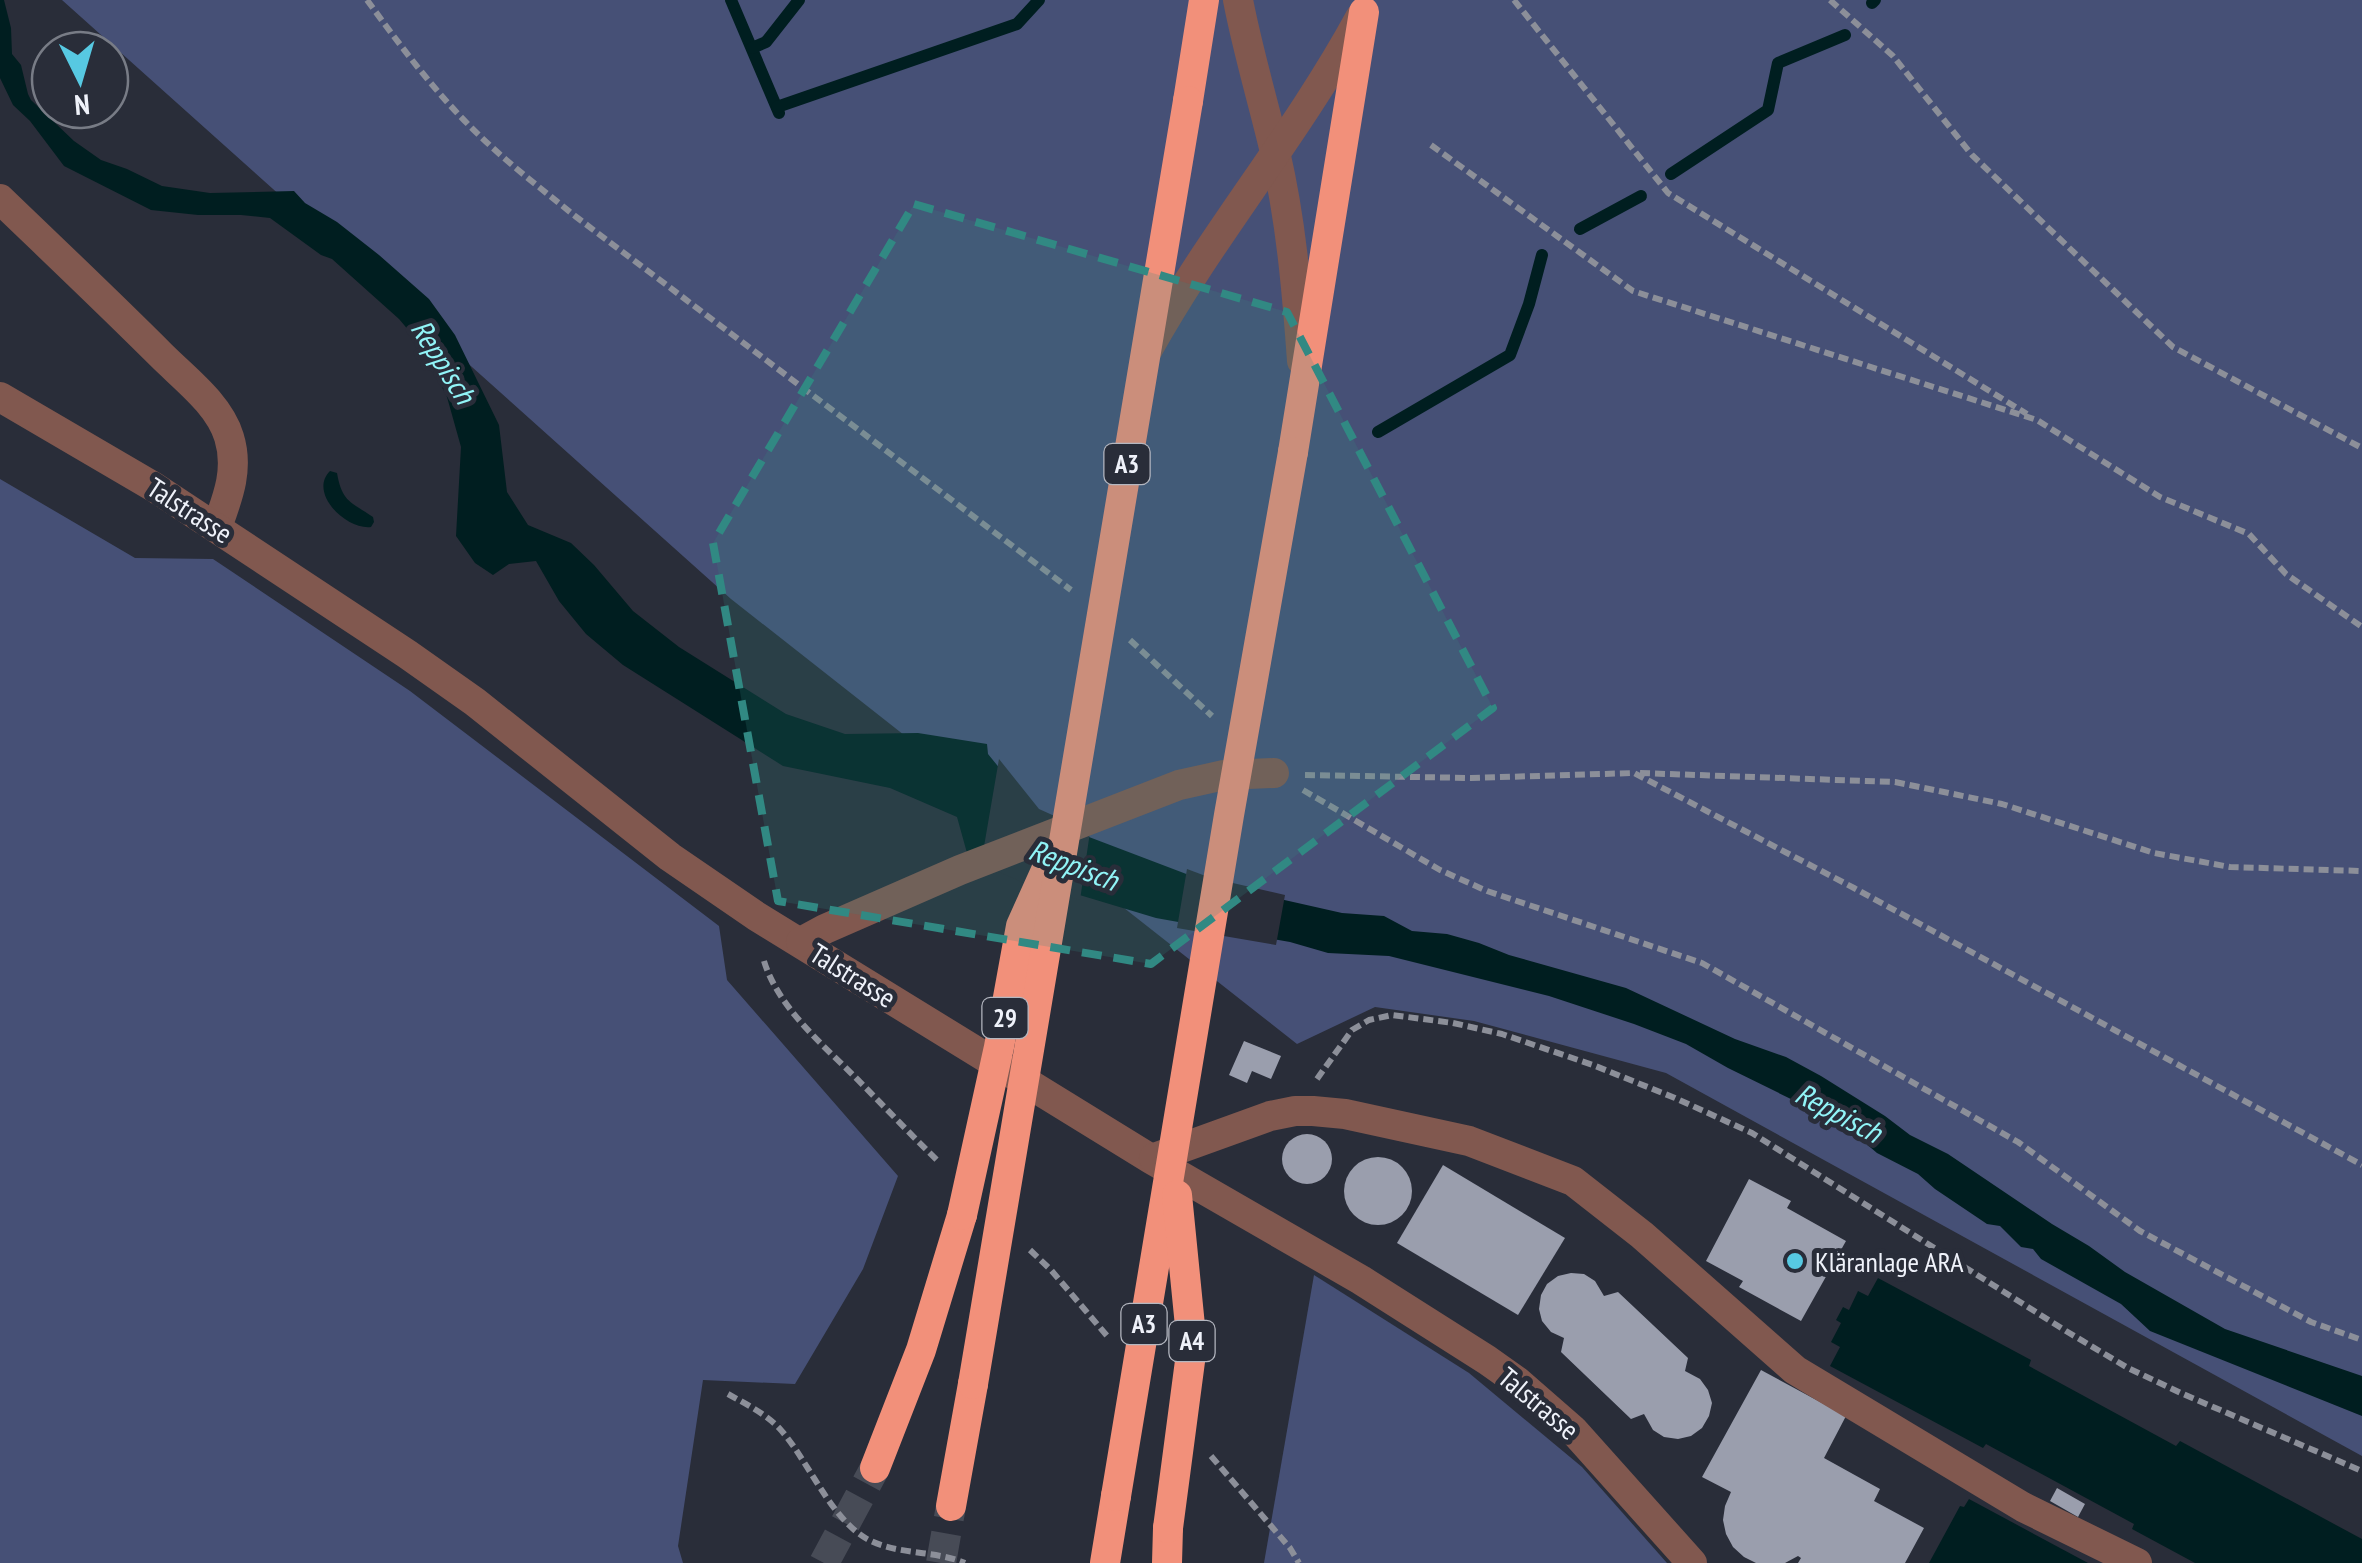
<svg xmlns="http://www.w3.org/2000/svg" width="2362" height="1563" font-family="'PT Sans Narrow',sans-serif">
	<rect width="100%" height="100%" fill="#292d39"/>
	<g fill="#465076">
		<polygon points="62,0 2362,0 2362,1456 1666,1073 1474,1021 1375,1007 1297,1044 731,599"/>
		<polygon points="0,479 135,558 213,559 410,691 719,926 727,980 898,1176 863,1269 795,1384 703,1380 678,1546 683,1563 0,1563"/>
		<polygon points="1314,1275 1469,1373 1582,1467 1667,1563 1264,1563"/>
	</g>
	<g fill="#001e20">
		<polygon points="0,0 4,0 11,28 12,54 21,65 28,94 31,100 74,141 101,160 127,169 162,186 210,193 294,191 305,203 337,222 379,255 429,299 455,335 499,425 507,492 528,525 571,543 594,565 633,611 679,647 786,714 845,734 918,733 987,744 988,754 1036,813 1089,837 1210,883 1342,913 1384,916 1412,931 1447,934 1479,943 1509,955 1626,988 1735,1039 1786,1057 1821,1076 1885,1116 1910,1135 1948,1154 2052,1224 2089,1246 2125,1272 2225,1329 2362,1376 2362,1416 2150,1331 2121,1304 2041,1259 2033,1249 2021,1247 2000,1226 1987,1224 1935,1189 1918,1174 1877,1153 1857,1136 1797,1102 1728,1068 1686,1044 1634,1024 1549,996 1389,956 1328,953 1290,942 1156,918 1033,881 967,853 957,817 890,788 783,766 623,665 586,634 559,601 536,561 509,564 493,575 475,563 456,536 461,447 447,397 421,345 399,319 332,259 321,255 270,218 241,215 198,215 151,210 64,166 30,121 13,105 0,78"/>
		<path d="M330,471L337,473C342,502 351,502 373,517L374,522L371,527C346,530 308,493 330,471Z"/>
		<polygon points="1878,1278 2031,1360 2029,1366 2176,1446 2180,1441 2362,1539 2362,1563 2195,1563 2132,1529 2134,1524 1986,1444 1983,1448 1830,1366 1840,1347 1831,1342 1841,1323 1836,1320 1843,1307 1849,1310 1858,1291 1868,1296"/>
		<polygon points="1969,1499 2088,1563 1929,1563 1960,1506 1964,1507"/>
	</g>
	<g fill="#292d39">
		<polygon points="999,759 1039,809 1090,832 1080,900 1031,886 981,864"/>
		<polygon points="1187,869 1211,878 1285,895 1276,945 1177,928"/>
	</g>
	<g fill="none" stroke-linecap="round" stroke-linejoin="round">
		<g stroke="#001e20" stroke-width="12">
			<polyline points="731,0 779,113"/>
			<polyline points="1872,3 1875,0"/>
			<polyline points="752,48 766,42 799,0"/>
			<polyline points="777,107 1017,24 1039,0"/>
			<polyline points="1671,174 1768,110 1778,63 1845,35"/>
			<polyline points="1580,229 1641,196"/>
			<polyline points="1378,432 1510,355 1529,304 1542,255"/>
		</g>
	</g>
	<g fill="#9a9ead">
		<polygon points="1244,1041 1281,1056 1271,1079 1252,1071 1247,1083 1229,1075"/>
		<circle cx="1307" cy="1159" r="25"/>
		<circle cx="1378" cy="1191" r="34"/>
		<polygon points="1443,1165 1565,1238 1518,1315 1397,1243"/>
		<polygon points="1749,1179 1791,1201 1787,1208 1846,1241 1801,1321 1739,1287 1743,1281 1706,1261"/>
		<polygon points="1571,1273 1584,1274 1595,1281 1604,1296 1618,1292 1688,1358 1685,1371 1700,1379 1708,1390 1712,1403 1709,1416 1702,1428 1691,1436 1678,1439 1664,1437 1653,1430 1644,1414 1631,1419 1561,1352 1564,1338 1551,1332 1542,1321 1539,1309 1541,1295 1547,1284 1558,1276"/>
		<polygon points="1761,1370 1846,1416 1824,1458 1880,1489 1874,1501 1924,1528 1905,1563 1798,1563 1801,1558 1798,1556 1785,1563 1756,1563 1744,1557 1733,1547 1726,1534 1723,1520 1725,1506 1731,1492 1702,1477"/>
		<polygon points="2057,1488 2085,1504 2078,1517 2050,1501"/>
	</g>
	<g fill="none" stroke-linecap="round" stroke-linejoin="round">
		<g stroke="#474b56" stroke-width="30" stroke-dasharray="30 15" stroke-linecap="butt">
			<polyline points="824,1563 875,1468"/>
			<polyline points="941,1563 951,1506"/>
		</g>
		<g stroke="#8c8f99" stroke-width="6" stroke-dasharray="10 5" stroke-linecap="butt">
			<path d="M367,0C402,48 437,95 480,136C510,165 543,190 575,216L1071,590"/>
			<polyline points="1514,0 1668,193 2027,414"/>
			<polyline points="1830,0 1893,56 1972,155 2173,347 2362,448"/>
			<polyline points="1431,145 1633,291 2037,420 2160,497 2249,534 2286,574 2362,627"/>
			<polyline points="1130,640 1212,716"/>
			<polyline points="1640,773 1895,782 2002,804 2154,853 2230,867 2362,871"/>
			<polyline points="1305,775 1471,778 1634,773 1854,888 2362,1165"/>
			<polyline points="1303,790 1440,870 1487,891 1702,963 2018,1142 2140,1231 2311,1322 2362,1340"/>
			<path d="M764,961C778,1007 822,1044 855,1077C883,1105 910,1134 938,1161"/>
			<polyline points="1317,1079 1352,1030 1369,1020 1392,1015 1453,1023 1502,1034 1593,1065 1675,1098 1752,1133 2066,1331 2128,1368 2183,1394 2362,1471"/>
			<polyline points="1030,1250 1051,1270 1108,1337"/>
			<path d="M728,1394C746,1404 766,1414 780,1429C808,1460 830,1518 867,1539C896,1555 934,1550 965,1563"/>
			<polyline points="1211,1456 1290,1548 1299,1563"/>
		</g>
		<g stroke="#81584f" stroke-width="30">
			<path d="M1238,0C1248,52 1263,101 1275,152C1291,220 1297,291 1302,361"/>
			<path d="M0,199C54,251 108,302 161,355C185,379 219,404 229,437C239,469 228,497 217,527"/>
			<path d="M1148,349C1212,234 1297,134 1360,18"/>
			<polyline points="0,397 154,487 407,654 475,702 670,857 756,916 1151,1159 1361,1280 1487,1360 1518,1382 1573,1430 1692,1563"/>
			<polyline points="801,942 825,929 960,870 1179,785 1224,775 1274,773"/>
			<polyline points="1154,1158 1270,1116 1295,1111 1313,1111 1345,1114 1469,1141 1573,1181 1642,1235 1795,1370 2023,1507 2137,1563"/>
		</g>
		<g stroke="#f2907a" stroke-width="30">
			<polyline points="1188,101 1204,0"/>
			<polyline points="1293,452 1364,12"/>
			<polyline points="875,1468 921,1350 962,1215"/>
			<polyline points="951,1506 973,1384"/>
			<polyline points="1105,1563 1116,1496"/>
			<polyline points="1167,1563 1168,1528"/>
		</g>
		<g stroke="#f2907a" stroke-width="30">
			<polyline points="962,1215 999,1047 1021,926 1048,866"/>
			<polyline points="973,1384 1188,101"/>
			<polyline points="1116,1496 1229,815 1293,452"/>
			<polyline points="1168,1528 1192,1346 1177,1195"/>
		</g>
	</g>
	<path fill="#318983" fill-opacity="0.2" stroke="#318983" stroke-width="8" stroke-dasharray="20 12" stroke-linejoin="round" d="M914,204L1287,312L1493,708L1151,964L778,901L713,543Z"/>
	<circle fill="#57c9e2" stroke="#292d39" stroke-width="4" cx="1795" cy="1261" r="10"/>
	<g text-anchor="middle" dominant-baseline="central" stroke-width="10" stroke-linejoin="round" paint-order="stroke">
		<g fill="#292d39" stroke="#b4b7c0" stroke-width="2.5">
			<rect x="1104.5" y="444" width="45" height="40" rx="8"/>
			<rect x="982.5" y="998" width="45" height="40" rx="8"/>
			<rect x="1121.5" y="1304" width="45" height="40" rx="8"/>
			<rect x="1169.5" y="1321" width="45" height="40" rx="8"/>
		</g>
		<g font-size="25" font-weight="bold" fill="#eff2fa">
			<text x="1127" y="464">A3</text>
			<text x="1005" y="1018">29</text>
			<text x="1144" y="1324">A3</text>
			<text x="1192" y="1341">A4</text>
		</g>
		<g font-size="28" fill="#eff2fa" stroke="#292d39">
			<text transform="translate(190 510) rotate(33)">Talstrasse</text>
			<text transform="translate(853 975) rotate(32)">Talstrasse</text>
			<text transform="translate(1539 1403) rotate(40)">Talstrasse</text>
		</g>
		<g font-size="28" fill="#eff2fa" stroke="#292d39" text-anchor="start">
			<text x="1815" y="1261">Kläranlage ARA</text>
		</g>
		<g font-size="30" font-style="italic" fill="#91f4f7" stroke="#292d39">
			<text transform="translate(444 361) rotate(58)">Reppisch</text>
			<text transform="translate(1074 864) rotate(21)">Reppisch</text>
			<text transform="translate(1839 1112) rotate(28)">Reppisch</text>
		</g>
	</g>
	<g transform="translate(80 80) rotate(175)"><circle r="48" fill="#292d39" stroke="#787c86" stroke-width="2.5"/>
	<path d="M0-8L18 38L0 25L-18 38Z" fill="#57c9e2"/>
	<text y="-15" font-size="28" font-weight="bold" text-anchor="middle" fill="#eff2fa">N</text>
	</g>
</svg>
